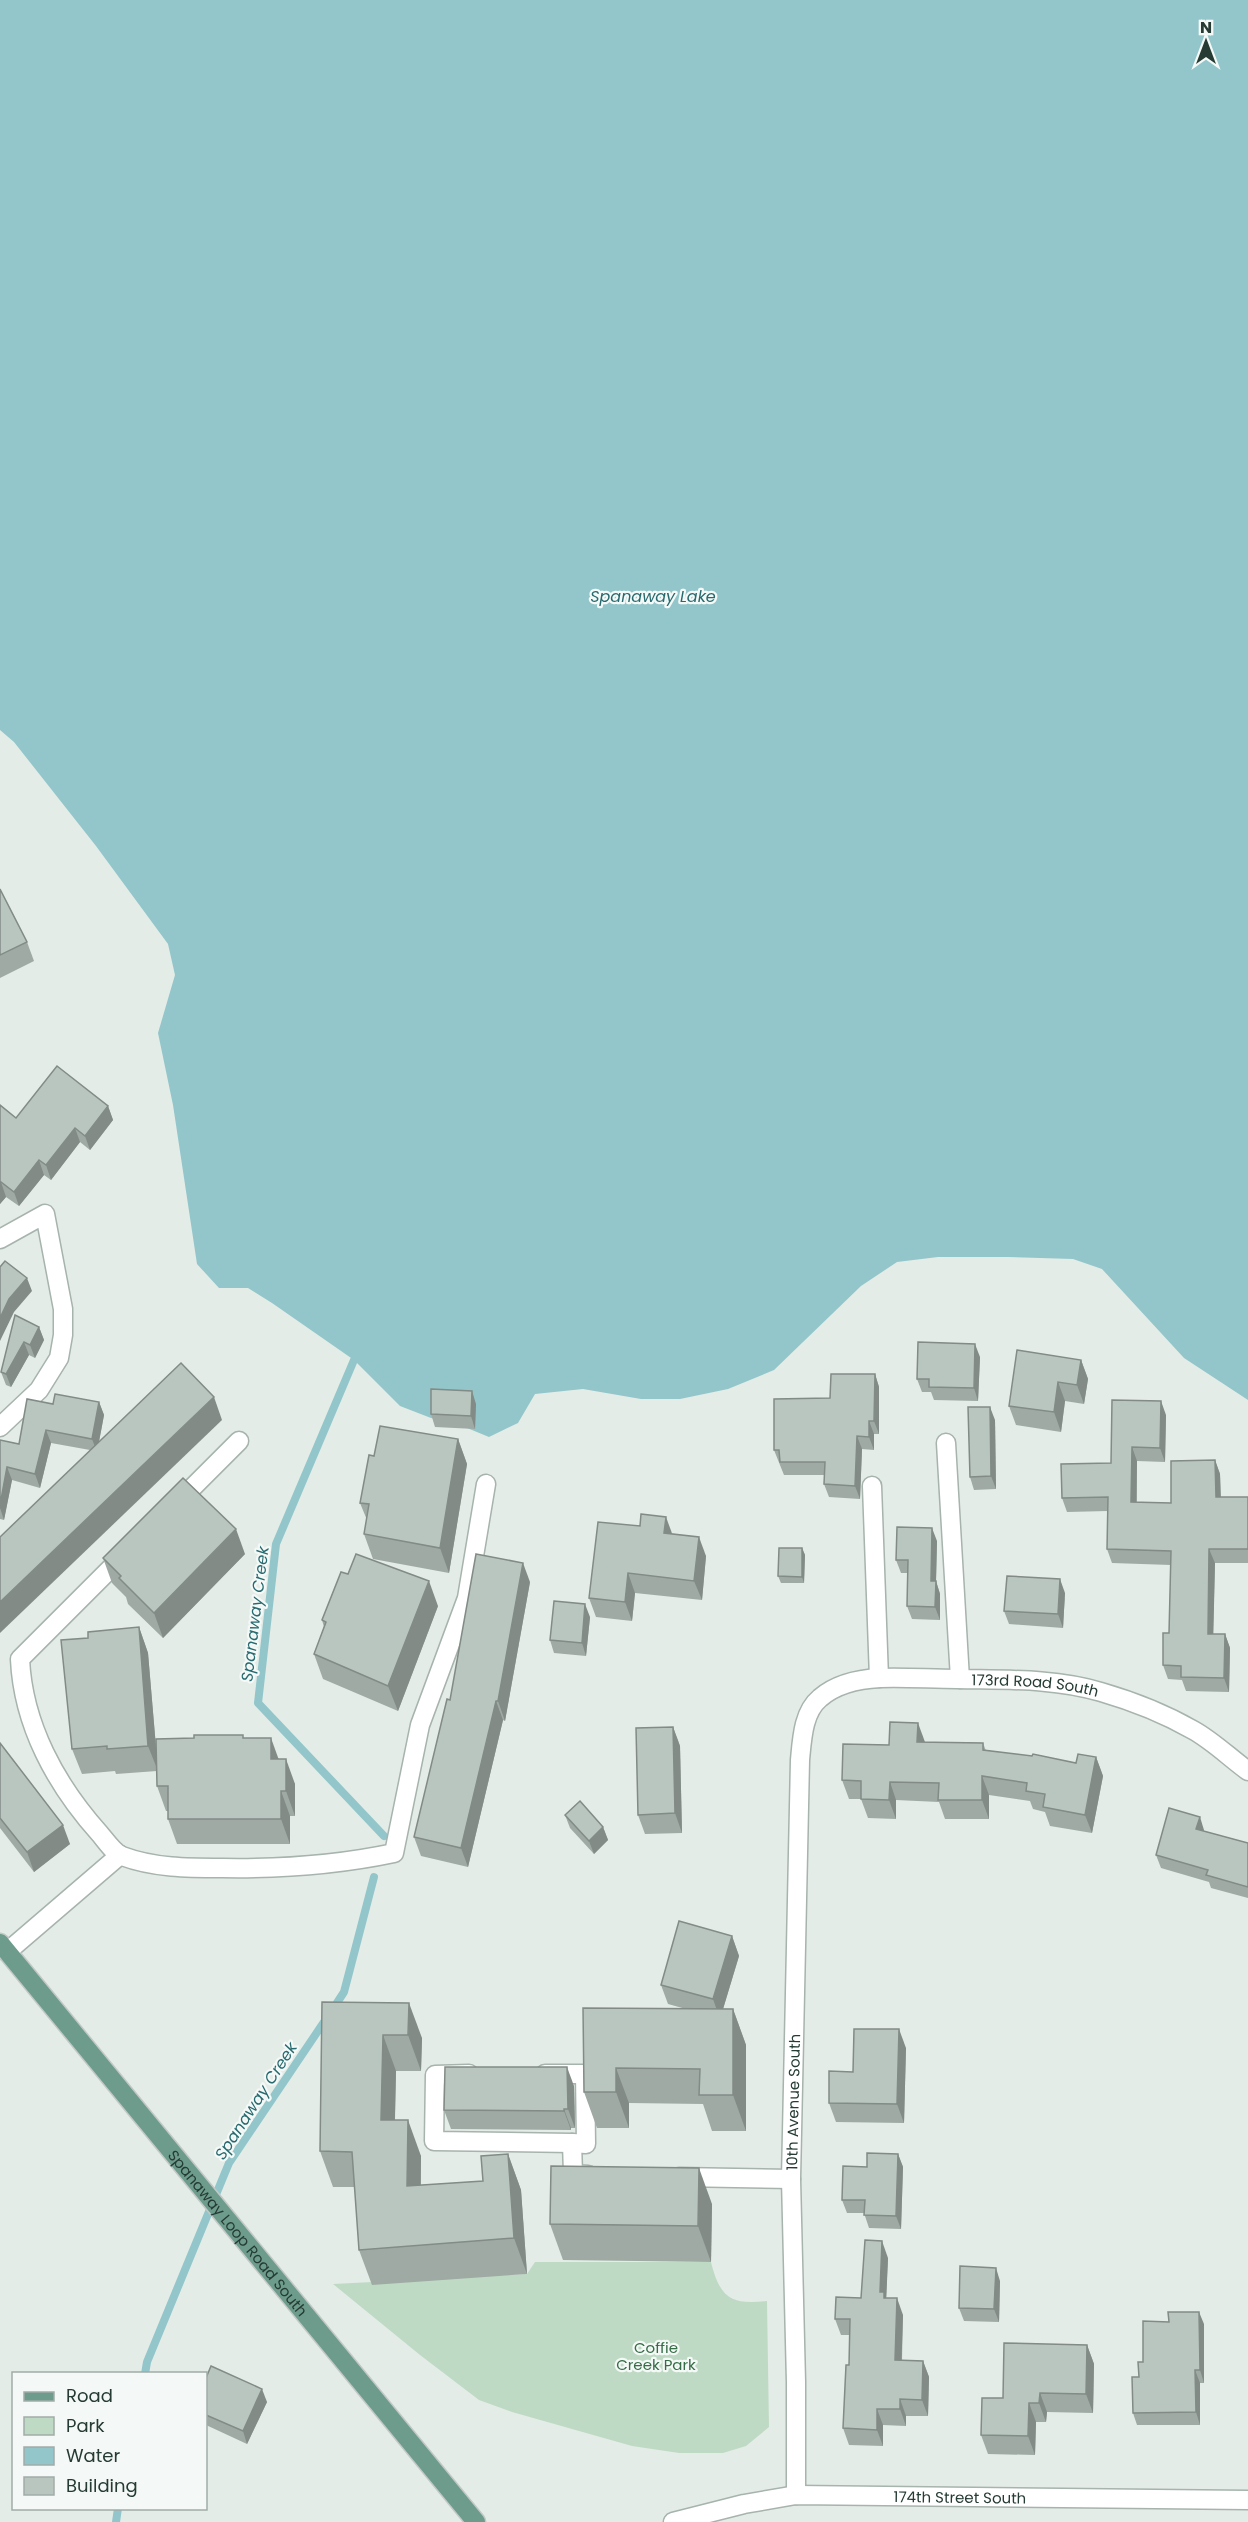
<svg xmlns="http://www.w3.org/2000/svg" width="1248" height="2522" font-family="Poppins,sans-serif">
	<rect width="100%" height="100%" fill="#e4ece7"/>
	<path fill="#bfdac4" d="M535,2262H711C720,2298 731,2305 767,2301L769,2427L746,2446L723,2453H679L632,2446L512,2412L479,2400L420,2355L333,2284L527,2274Z"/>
	<polygon fill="#92c6ca" points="0,0 1248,0 1248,1400 1184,1358 1102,1269 1073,1259 1008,1257 938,1257 897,1262 861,1286 774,1370 728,1389 680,1399 641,1399 583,1389 535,1394 518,1423 489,1437 455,1423 431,1418 400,1406 354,1360 272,1303 248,1288 219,1288 197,1264 173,1105 158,1033 175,975 168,944 96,846 14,742 0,730"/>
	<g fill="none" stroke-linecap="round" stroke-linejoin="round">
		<g stroke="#92c6ca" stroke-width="8">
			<polyline points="354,1360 276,1544 258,1703 384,1836"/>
			<polyline points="333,2009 344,1992 374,1877"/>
			<polyline points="145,2374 147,2362 229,2163 326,2019"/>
			<polyline points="116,2522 118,2508"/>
		</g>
		<defs>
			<g id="minor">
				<polyline points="0,1239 45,1214 63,1309 63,1335 59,1358 39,1390 0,1427"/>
				<polyline points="946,1443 960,1679"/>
				<polyline points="872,1486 879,1678"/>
				<polyline points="177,1503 239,1441"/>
				<path d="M123,1556L20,1659C23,1725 56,1785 100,1834C106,1841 114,1853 122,1856C154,1868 188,1868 222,1868C280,1869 337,1865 394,1853L420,1725L467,1598L486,1484"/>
				<polyline points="7,1952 120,1855"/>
				<polyline points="469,2074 435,2075 434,2141 572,2143"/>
				<polyline points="545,2074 585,2074 586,2144 572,2143 573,2174 588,2175"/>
				<polyline points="679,2177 791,2179"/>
				<path id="s1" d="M796,2495V2382L791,2179L800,1760C802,1739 803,1712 820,1698C836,1684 860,1679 880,1678C905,1677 931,1679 957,1679C1005,1680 1055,1678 1101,1692C1132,1701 1165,1714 1193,1730C1213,1741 1230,1758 1248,1771"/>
				<path id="s2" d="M673,2522L744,2504L796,2495L1248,2500"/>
			</g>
			<g id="major">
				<path id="s3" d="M0,1943L476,2522"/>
			</g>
		</defs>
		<use href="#minor" stroke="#a7b3ad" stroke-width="21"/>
		<use href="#major" stroke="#c2c8c6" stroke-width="21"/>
		<use href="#minor" stroke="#fff" stroke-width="18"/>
		<use href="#major" stroke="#6d9c8c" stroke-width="18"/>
	</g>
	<g fill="#9faaa5">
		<polygon points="0,889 27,942 34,961 0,978"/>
		<polygon points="0,1105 16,1118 108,1106 113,1120 90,1150 80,1142 51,1180 44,1175 19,1206 6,1197 0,1204"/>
		<polygon points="15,1315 39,1327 44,1340 35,1358 29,1355 11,1387 6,1385 1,1372"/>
		<polygon points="980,1357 978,1401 934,1400 931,1392 922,1392 917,1379"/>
		<polygon points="1081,1360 1088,1379 1084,1404 1065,1401 1061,1432 1016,1425 1009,1406"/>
		<polygon points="875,1374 879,1387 879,1434 874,1434 874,1450 862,1449 860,1499 829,1497 824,1484 825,1475 784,1475 774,1450 830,1398"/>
		<polygon points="99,1402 104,1415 99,1442 222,1420 90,1450 51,1443 40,1488 12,1480 4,1520 0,1519 0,1440 19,1444 53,1404"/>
		<polygon points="476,1404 475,1429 435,1427 431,1414"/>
		<polygon points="1166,1415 1165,1462 1137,1461 1137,1502 1171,1503 1215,1460 1220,1474 1221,1497 1248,1497 1248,1563 1215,1563 1213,1634 1225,1634 1230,1648 1229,1692 1186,1691 1182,1680 1168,1679 1163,1665 1169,1633 1171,1565 1112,1563 1107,1549 1108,1511 1067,1512 1062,1498 1111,1463"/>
		<polygon points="995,1420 996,1489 974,1490 970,1477"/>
		<polygon points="458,1439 467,1464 449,1573 373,1559 364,1534 367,1520 360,1503"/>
		<polygon points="673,1534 706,1556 702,1600 635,1593 632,1621 596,1617 589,1598"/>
		<polygon points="937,1541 936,1581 940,1594 940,1620 912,1619 907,1606 908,1573 901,1573 896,1560"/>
		<polygon points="802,1548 805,1555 804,1583 781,1583 778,1576"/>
		<polygon points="245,1554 163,1638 128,1604 126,1597 112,1583 103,1558"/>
		<polygon points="530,1582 505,1721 503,1720 468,1867 421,1856 414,1837 450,1700"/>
		<polygon points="1065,1593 1063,1628 1009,1624 1004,1611"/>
		<polygon points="438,1606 398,1711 323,1679 314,1654 324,1627 322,1620"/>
		<polygon points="590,1617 586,1656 554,1653 550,1640"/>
		<polygon points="139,1627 148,1653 157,1759 245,1738 279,1759 295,1784 295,1816 290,1816 290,1844 177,1844 168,1819 168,1811 166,1811 157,1786 157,1771 116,1774 115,1771 82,1774 72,1749 88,1638"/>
		<polygon points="673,1727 680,1746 682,1833 645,1834 638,1815"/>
		<polygon points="925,1742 983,1743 986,1751 1076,1763 1096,1757 1103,1776 1092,1833 1050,1826 1045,1812 1033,1809 1030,1801 989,1795 989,1819 945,1819 939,1802 896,1800 896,1819 868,1818 861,1799 849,1799 842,1780 889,1745"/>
		<polygon points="0,1743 70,1844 34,1872 0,1828"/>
		<polygon points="565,1815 603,1827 608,1840 594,1854 570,1828"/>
		<polygon points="1204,1830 1204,1831 1248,1843 1248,1898 1211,1888 1209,1882 1161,1868 1156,1855"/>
		<polygon points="732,1936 739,1956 723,2009 733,2009 746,2045 746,2131 712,2131 703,2104 629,2103 629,2128 597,2128 584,2092 686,2009 668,2004 661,1985"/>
		<polygon points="322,2002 422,2038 421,2071 396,2071 395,2120 421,2156 421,2185 483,2181 508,2154 521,2190 527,2274 372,2285 359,2250 355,2187 333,2187 320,2151"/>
		<polygon points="906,2048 904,2123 836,2122 829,2103 853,2072"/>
		<polygon points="574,2086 575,2128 571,2128 571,2130 451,2129 444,2110"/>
		<polygon points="898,2154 903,2167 901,2229 869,2228 864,2213 847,2213 842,2200 867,2167"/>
		<polygon points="712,2204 711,2262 563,2260 550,2224"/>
		<polygon points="888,2258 886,2298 903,2315 902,2360 923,2361 929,2377 928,2416 906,2416 906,2426 883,2425 883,2446 849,2445 843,2428 849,2365 850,2335 841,2335 835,2319 861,2298"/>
		<polygon points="1000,2281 999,2322 964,2321 959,2308"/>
		<polygon points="1204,2324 1204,2383 1200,2383 1200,2425 1137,2425 1133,2413 1139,2377 1143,2362"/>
		<polygon points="1087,2345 1094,2364 1093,2413 1047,2412 1046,2422 1036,2422 1035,2455 988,2454 981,2435"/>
		<polygon points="206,2378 267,2402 247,2444 206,2425"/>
	</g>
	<g fill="#828b86">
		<polygon points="108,1106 113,1120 90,1150 85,1136"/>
		<polygon points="75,1128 80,1142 51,1180 46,1165"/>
		<polygon points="39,1160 44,1175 19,1206 14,1192"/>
		<polygon points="1,1182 6,1197 0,1204 0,1183"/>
		<polygon points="27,1278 32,1291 14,1312 0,1341 0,1318 9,1299"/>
		<polygon points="39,1327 44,1340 35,1358 30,1345"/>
		<polygon points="24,1342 29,1355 11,1387 6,1374"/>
		<polygon points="975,1344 980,1357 978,1401 974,1388"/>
		<polygon points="1081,1360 1088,1379 1084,1404 1077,1385"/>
		<polygon points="875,1374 879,1387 879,1434 874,1421"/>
		<polygon points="1058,1382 1065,1401 1061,1432 1054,1412"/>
		<polygon points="472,1391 476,1404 475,1429 471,1416"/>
		<polygon points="214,1397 222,1420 0,1633 0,1602"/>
		<polygon points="1161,1401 1166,1415 1165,1462 1160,1448"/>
		<polygon points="99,1402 104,1415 97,1452 92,1439"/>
		<polygon points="990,1407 995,1420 996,1489 991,1476"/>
		<polygon points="869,1421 874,1434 874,1450 869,1437"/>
		<polygon points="46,1430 51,1443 40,1488 35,1474"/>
		<polygon points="857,1436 862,1449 860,1499 855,1486"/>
		<polygon points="458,1439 467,1464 449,1573 440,1548"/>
		<polygon points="1132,1447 1137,1461 1136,1516 1131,1502"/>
		<polygon points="1215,1460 1220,1474 1221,1511 1216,1497"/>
		<polygon points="7,1467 12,1480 4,1520 0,1508 0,1505"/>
		<polygon points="666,1517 673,1536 664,1533"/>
		<polygon points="932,1528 937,1541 936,1581 940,1594 940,1620 935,1607 931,1581"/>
		<polygon points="236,1529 245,1554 163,1638 154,1613"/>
		<polygon points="699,1537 706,1556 702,1600 694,1581"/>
		<polygon points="802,1548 805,1555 804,1583 802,1577"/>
		<polygon points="1209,1549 1215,1563 1213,1648 1208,1634"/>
		<polygon points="523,1563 530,1582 505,1721 498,1701"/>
		<polygon points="628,1573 635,1593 632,1621 625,1602"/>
		<polygon points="1060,1579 1065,1593 1063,1628 1058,1614"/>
		<polygon points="429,1581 438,1606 398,1711 388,1686"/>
		<polygon points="585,1604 590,1617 586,1656 582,1643"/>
		<polygon points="139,1627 148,1653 158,1771 148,1746"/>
		<polygon points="1225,1634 1230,1648 1229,1692 1224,1678"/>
		<polygon points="496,1701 503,1720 468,1867 461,1848"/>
		<polygon points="918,1723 925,1742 924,1761 917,1742"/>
		<polygon points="673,1727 680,1746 682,1833 675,1813"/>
		<polygon points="271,1738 280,1763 271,1759"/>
		<polygon points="1096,1757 1103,1776 1092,1833 1085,1815"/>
		<polygon points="286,1759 295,1784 295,1816 286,1791"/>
		<polygon points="982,1776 989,1795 989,1819 982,1800"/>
		<polygon points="890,1782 896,1800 896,1819 889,1800"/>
		<polygon points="281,1791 290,1816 290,1844 281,1819"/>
		<polygon points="1200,1817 1204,1830 1201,1842 1196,1829"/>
		<polygon points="63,1825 70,1844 34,1872 27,1852"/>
		<polygon points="603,1827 608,1840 594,1854 589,1841"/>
		<polygon points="732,1936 739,1956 720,2019 713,1999"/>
		<polygon points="409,2003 422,2038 421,2071 408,2035"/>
		<polygon points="733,2009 746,2045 746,2131 733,2095"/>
		<polygon points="899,2029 906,2048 904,2123 897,2104"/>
		<polygon points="383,2035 396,2071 394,2155 381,2120"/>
		<polygon points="567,2067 574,2086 575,2128 568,2109"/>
		<polygon points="616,2068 629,2103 629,2128 616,2092"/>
		<polygon points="564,2109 571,2128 571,2130 564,2111"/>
		<polygon points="408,2120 421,2156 420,2222 407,2186"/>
		<polygon points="508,2154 521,2190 527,2274 514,2238"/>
		<polygon points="898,2154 903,2167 901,2229 896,2216"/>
		<polygon points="699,2168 712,2204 711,2262 698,2226"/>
		<polygon points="882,2241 888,2258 886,2305 880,2292"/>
		<polygon points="996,2268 1000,2281 999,2322 994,2309"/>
		<polygon points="897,2298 903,2315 901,2376 895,2360"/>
		<polygon points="1199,2312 1204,2324 1204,2383 1200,2370"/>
		<polygon points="1087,2345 1094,2364 1093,2413 1086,2394"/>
		<polygon points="923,2361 929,2377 928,2416 922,2400"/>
		<polygon points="1195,2370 1200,2383 1200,2425 1196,2412"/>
		<polygon points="262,2389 267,2402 247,2444 243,2431"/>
		<polygon points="1040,2393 1047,2412 1046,2422 1039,2403"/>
		<polygon points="900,2399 906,2416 906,2426 900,2409"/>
		<polygon points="1029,2403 1036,2422 1035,2455 1028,2436"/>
		<polygon points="877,2409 883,2425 883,2446 877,2430"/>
	</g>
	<g fill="#b9c6c0" stroke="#828b86" stroke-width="1.5">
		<polygon points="0,889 27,942 0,955"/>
		<polygon points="57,1066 108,1106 85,1136 75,1128 46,1165 39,1160 14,1192 1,1182 0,1183 0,1105 16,1118"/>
		<polygon points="5,1261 27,1278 9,1299 0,1318 0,1267"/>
		<polygon points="15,1315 39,1327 30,1345 24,1342 6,1374 1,1372"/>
		<polygon points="918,1342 975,1344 974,1388 929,1387 929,1379 917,1379"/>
		<polygon points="1017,1350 1081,1360 1077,1385 1058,1382 1054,1412 1009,1406"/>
		<polygon points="181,1363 214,1397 0,1602 0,1537"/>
		<polygon points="831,1374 875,1374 874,1421 869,1421 869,1437 857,1436 855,1486 824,1484 825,1462 780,1462 779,1450 774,1450 774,1399 830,1398"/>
		<polygon points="431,1389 472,1391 471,1416 431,1414"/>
		<polygon points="55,1394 99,1402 92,1439 46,1430 35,1474 7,1467 0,1505 0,1440 19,1444 27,1399 53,1404"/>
		<polygon points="1112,1400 1161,1401 1160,1448 1132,1447 1131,1502 1171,1503 1171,1461 1215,1460 1216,1497 1248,1497 1248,1549 1209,1549 1208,1634 1225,1634 1224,1678 1181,1677 1181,1666 1163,1665 1163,1633 1169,1633 1171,1551 1107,1549 1108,1497 1062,1498 1061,1464 1111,1463"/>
		<polygon points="968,1407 990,1407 991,1476 970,1477"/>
		<polygon points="380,1426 458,1439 440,1548 364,1534 369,1504 360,1503 369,1455 374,1456"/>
		<polygon points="183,1478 236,1529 154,1613 119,1578 121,1576 103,1558"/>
		<polygon points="641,1514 666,1517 664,1533 699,1537 694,1581 628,1573 625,1602 589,1598 598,1522 640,1526"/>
		<polygon points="897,1527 932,1528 931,1581 936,1581 935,1607 907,1606 908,1560 896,1560"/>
		<polygon points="779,1548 802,1548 802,1577 778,1576"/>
		<polygon points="356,1554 429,1581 388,1686 314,1654 326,1622 322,1620 341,1572 348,1574"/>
		<polygon points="476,1554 523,1563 498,1701 496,1701 461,1848 414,1837 447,1699 450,1700"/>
		<polygon points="1007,1576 1060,1579 1058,1614 1004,1611"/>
		<polygon points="554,1601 585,1604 582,1643 550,1640"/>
		<polygon points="139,1627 148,1746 107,1749 107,1746 72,1749 61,1640 88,1638 88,1632"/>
		<polygon points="890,1722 918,1723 917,1742 983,1743 983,1750 1032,1756 1033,1754 1076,1763 1078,1754 1096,1757 1085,1815 1043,1807 1045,1794 1026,1791 1027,1783 982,1776 982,1800 938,1800 939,1783 890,1782 889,1800 861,1799 861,1781 842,1780 843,1744 889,1745"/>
		<polygon points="673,1727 675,1813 638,1815 636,1728"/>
		<polygon points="194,1735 243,1735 243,1738 271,1738 271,1759 286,1759 286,1791 281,1791 281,1819 168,1819 168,1786 157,1786 156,1739 194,1738"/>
		<polygon points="0,1743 63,1825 27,1852 0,1818"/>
		<polygon points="580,1801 603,1827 589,1841 565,1815"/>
		<polygon points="1169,1808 1200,1817 1196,1829 1248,1843 1248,1887 1206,1875 1208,1870 1156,1855"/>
		<polygon points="679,1921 732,1936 713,1999 661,1985"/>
		<polygon points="322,2002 409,2003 408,2035 383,2035 381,2120 408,2120 407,2186 483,2181 481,2156 508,2154 514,2238 359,2250 352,2152 320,2151"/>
		<polygon points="583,2008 733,2009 733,2095 699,2095 700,2069 616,2068 616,2092 584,2092"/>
		<polygon points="854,2029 899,2029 897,2104 829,2103 829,2071 853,2072"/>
		<polygon points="445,2067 567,2067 568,2109 564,2109 564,2111 444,2110"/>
		<polygon points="867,2153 898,2154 896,2216 864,2215 865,2200 842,2200 843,2166 867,2167"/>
		<polygon points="551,2166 699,2168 698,2226 550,2224"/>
		<polygon points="865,2240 882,2241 880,2292 884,2292 884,2298 897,2298 895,2360 923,2361 922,2400 900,2399 900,2409 877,2409 877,2430 843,2428 846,2365 849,2365 850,2319 835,2319 836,2297 861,2298"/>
		<polygon points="960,2266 996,2268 994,2309 959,2308"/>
		<polygon points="1168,2312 1199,2312 1200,2370 1195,2370 1196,2412 1133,2413 1132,2377 1139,2377 1138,2362 1143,2362 1143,2321 1169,2322"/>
		<polygon points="1004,2343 1087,2345 1086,2394 1040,2393 1039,2403 1029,2403 1028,2436 981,2435 982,2398 1003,2398"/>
		<polygon points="211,2366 262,2389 243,2431 206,2415 206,2378"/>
	</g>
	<g text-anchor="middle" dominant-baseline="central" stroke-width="4.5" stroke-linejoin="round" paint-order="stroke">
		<g font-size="15" fill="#253b33" stroke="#f4f8f6">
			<text stroke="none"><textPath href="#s1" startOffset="1022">173rd Road South</textPath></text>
			<text stroke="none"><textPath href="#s1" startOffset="393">10th Avenue South</textPath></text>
			<text stroke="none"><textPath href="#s3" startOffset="375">Spanaway Loop Road South</textPath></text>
			<text stroke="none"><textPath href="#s2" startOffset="290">174th Street South</textPath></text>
		</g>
		<g font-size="15" fill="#346d46" stroke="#f4f8f6">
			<text x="656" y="2347">Coffie<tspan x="656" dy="17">Creek Park</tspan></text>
		</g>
		<g font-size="16" font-style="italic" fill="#266a70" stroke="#f4f8f6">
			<text x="653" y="596">Spanaway Lake</text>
			<text transform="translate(255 1614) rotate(-83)">Spanaway Creek</text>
			<text transform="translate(256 2101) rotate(-57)">Spanaway Creek</text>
		</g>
	</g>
	<rect x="12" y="2372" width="195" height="138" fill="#f4f8f6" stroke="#a1aca8" stroke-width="1.5"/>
	<rect x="24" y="2392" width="30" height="9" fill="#6d9c8c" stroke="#a1aca8" stroke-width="1.5"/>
	<text x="66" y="2402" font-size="18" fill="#253b33">Road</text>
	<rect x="24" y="2417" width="30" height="18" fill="#bfdac4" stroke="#a1aca8" stroke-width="1.5"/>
	<text x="66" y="2432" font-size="18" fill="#253b33">Park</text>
	<rect x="24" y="2447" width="30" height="18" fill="#92c6ca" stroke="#a1aca8" stroke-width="1.5"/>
	<text x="66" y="2462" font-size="18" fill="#253b33">Water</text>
	<rect x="24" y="2477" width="30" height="18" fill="#b9c6c0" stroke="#a1aca8" stroke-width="1.5"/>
	<text x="66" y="2492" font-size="18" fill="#253b33">Building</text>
	<g transform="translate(1206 42)" stroke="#f4f8f6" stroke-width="4.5" paint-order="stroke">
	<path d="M0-4.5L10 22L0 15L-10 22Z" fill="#253b33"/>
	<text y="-9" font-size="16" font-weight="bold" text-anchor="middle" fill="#253b33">N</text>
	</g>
</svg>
